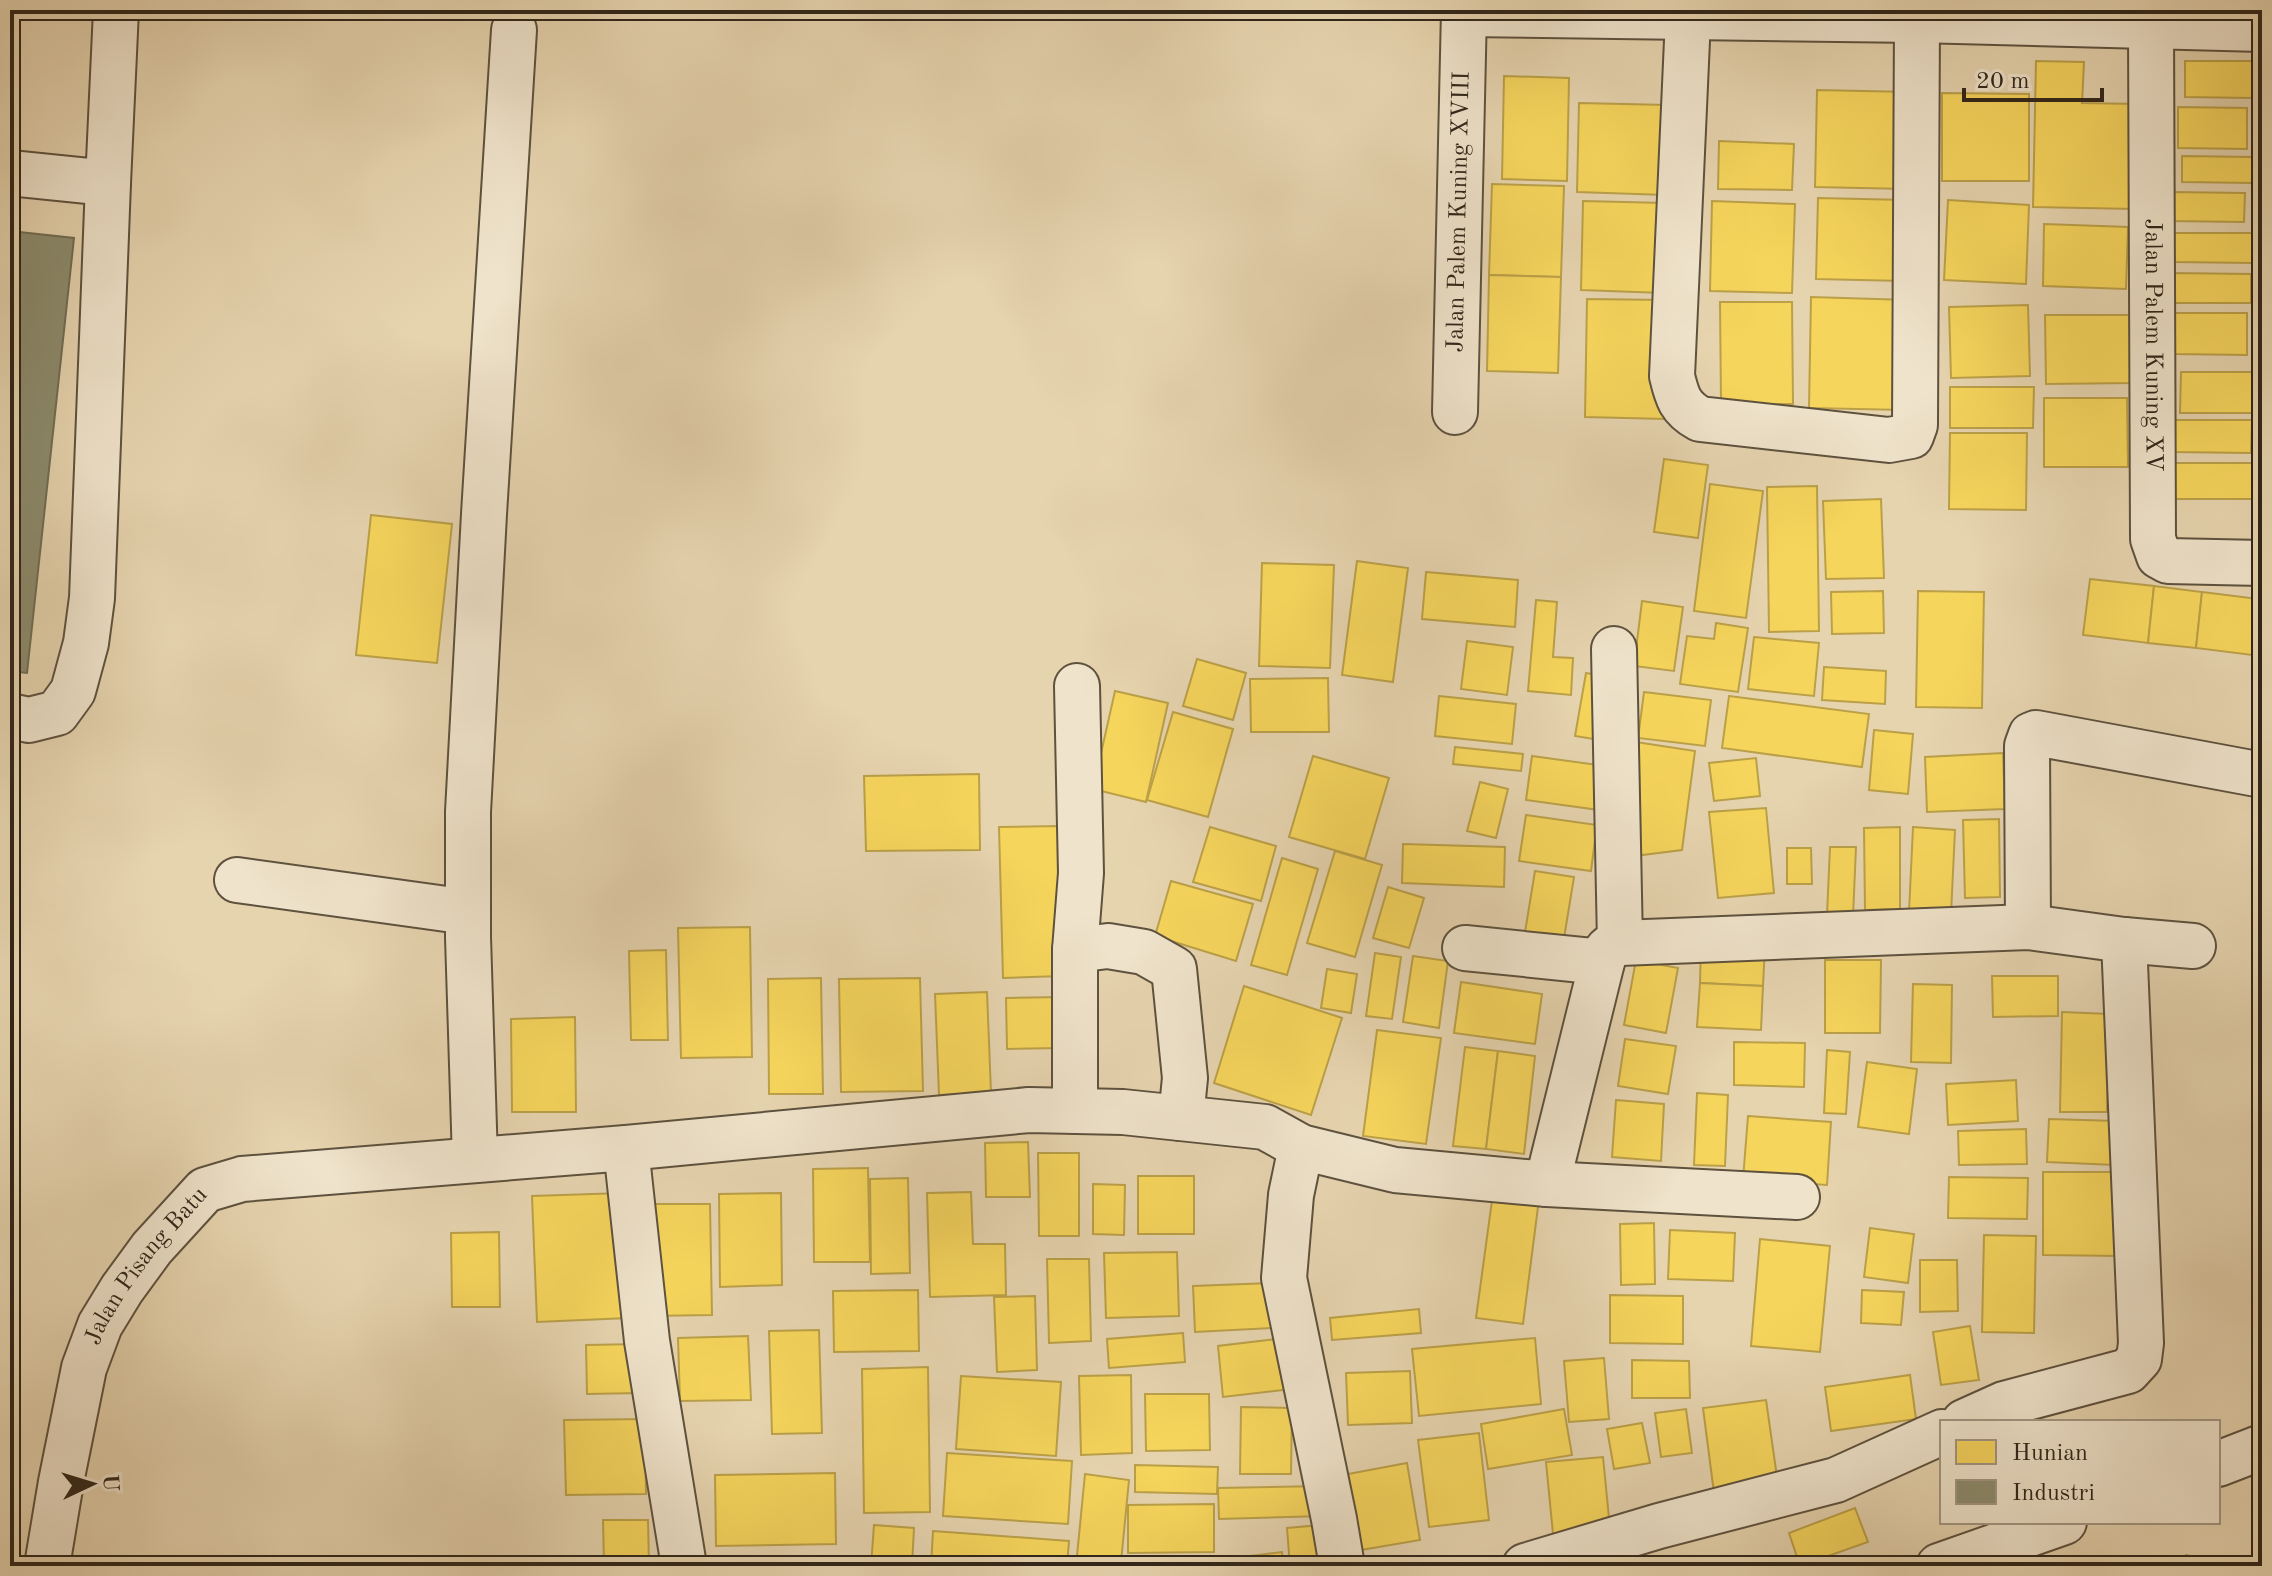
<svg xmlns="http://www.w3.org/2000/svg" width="2272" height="1576" font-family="'Old Standard TT',serif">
	<rect width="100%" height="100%" fill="#e6d4af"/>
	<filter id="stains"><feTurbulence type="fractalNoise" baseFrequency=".0025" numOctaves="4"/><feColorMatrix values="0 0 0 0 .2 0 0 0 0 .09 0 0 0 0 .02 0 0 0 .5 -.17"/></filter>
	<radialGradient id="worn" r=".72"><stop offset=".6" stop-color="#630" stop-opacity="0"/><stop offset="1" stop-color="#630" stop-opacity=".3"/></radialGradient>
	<g fill="#f6d55c" stroke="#bba048" stroke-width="2">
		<polygon points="2036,61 2084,62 2082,103 2138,104 2136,209 2033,207"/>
		<polygon points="2185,61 2254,61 2253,98 2185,97"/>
		<polygon points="1504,76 1569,78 1567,181 1502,179"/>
		<polygon points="1817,90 1909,92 1906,189 1815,187"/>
		<polygon points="1942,93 2029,94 2029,181 1942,181"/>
		<polygon points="1579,103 1668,105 1666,195 1577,192"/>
		<polygon points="2178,107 2247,108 2247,149 2178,148"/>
		<polygon points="1719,141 1794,144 1792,190 1718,189"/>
		<polygon points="2182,156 2254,157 2253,183 2182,182"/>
		<polygon points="1492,184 1564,186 1561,277 1489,275"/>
		<polygon points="2172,192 2245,193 2244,222 2172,221"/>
		<polygon points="1818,198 1906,200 1904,281 1816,279"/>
		<polygon points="1948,200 2029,205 2026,284 1944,280"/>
		<polygon points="1583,201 1665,203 1663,293 1581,290"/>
		<polygon points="1712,201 1795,204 1792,293 1710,291"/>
		<polygon points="2044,224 2128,227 2126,289 2043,286"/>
		<polygon points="2173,233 2254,233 2254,263 2173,262"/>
		<polygon points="2170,273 2251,274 2251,303 2170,303"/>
		<polygon points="1489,275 1561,277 1558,373 1487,371"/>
		<polygon points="1811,297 1908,300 1905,410 1809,408"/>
		<polygon points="1587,299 1667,300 1665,419 1585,417"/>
		<polygon points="1720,302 1792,302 1793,404 1721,404"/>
		<polygon points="2028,305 2030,376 1951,378 1949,307"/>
		<polygon points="2174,313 2247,313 2247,355 2174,354"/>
		<polygon points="2045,315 2133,315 2133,383 2046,384"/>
		<polygon points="2181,372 2252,372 2252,413 2180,413"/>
		<polygon points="1950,387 2034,387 2033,428 1950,428"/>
		<polygon points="2044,398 2127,398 2128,467 2044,467"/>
		<polygon points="2174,420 2252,420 2251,453 2173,452"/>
		<polygon points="1950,433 2027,433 2026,510 1949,509"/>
		<polygon points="1664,459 1708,465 1698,538 1654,532"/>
		<rect x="2174" y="463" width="82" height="36"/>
		<polygon points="1710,484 1763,491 1746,618 1694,611"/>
		<polygon points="1817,486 1819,631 1769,632 1767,487"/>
		<polygon points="1881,499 1884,578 1826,579 1823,501"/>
		<polygon points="371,515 452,524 437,663 356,655"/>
		<polygon points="1357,561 1408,568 1393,682 1342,675"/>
		<polygon points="1262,563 1334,565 1330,668 1259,666"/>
		<polygon points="1426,572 1518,580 1515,627 1422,619"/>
		<polygon points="2090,579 2154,586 2148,643 2083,635"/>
		<polygon points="2154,586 2202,592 2196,648 2148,643"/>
		<polygon points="1883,591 1884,633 1832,634 1831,592"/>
		<polygon points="1918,591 1984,592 1982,708 1916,707"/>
		<polygon points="2202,592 2259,599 2252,655 2196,648"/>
		<polygon points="1536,600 1557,602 1553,657 1573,658 1571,695 1528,691"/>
		<polygon points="1642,601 1683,607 1674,671 1634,666"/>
		<polygon points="1716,623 1748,628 1738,692 1680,684 1687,636 1714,639"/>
		<polygon points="1754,637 1819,643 1814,696 1748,689"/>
		<polygon points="1467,641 1513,647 1507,695 1461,689"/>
		<polygon points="1197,659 1246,673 1233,720 1183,706"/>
		<polygon points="1824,667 1886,671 1885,704 1822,700"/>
		<polygon points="1586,673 1611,677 1600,740 1575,736"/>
		<polygon points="1328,678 1329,732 1251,732 1250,679"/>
		<polygon points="1115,691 1168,703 1146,802 1093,789"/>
		<polygon points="1644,692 1711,700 1705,746 1638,738"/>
		<polygon points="1439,696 1516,704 1512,744 1435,736"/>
		<polygon points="1729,696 1869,714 1862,767 1722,748"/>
		<polygon points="1173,712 1233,729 1208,817 1147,800"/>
		<polygon points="1874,730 1913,734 1908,794 1869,790"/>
		<polygon points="1636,742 1695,751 1682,850 1626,857"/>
		<polygon points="1455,747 1523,754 1521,771 1453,764"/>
		<polygon points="2003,753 2005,809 1927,812 1925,757"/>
		<polygon points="1313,756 1389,778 1365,859 1289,837"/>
		<polygon points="1532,756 1605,766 1599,810 1526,800"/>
		<polygon points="1756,758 1760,796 1714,801 1709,763"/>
		<polygon points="979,774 980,850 866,851 864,776"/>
		<polygon points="1480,782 1508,789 1496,838 1467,831"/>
		<polygon points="1766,808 1774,893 1718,898 1709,812"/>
		<polygon points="1526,815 1597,825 1591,871 1519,861"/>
		<polygon points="1999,819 2000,897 1965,898 1963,820"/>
		<polygon points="1058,826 1062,976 1003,978 999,827"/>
		<polygon points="1210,827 1276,846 1261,901 1193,882"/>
		<polygon points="1900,827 1900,909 1865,910 1864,828"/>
		<polygon points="1913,827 1955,830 1951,914 1909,912"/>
		<polygon points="1403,844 1505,847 1504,887 1402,883"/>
		<polygon points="1830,847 1856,847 1853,917 1827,915"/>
		<polygon points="1787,848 1811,848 1812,884 1787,884"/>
		<polygon points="1335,851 1382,865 1355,957 1307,943"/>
		<polygon points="1282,858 1318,869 1287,975 1251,965"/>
		<polygon points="1535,871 1574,877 1564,938 1525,932"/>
		<polygon points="1171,881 1253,904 1236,961 1155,936"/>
		<polygon points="1388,887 1424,898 1409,948 1373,938"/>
		<polygon points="750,927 752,1057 681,1058 678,928"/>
		<polygon points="1701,943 1765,946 1763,986 1700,983"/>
		<polygon points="666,950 668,1040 631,1040 629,951"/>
		<polygon points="1375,953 1401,957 1392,1019 1366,1016"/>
		<polygon points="1413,956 1448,961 1439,1028 1403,1022"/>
		<polygon points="1636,960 1678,968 1666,1033 1624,1025"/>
		<polygon points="1825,960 1881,960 1880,1033 1825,1033"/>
		<polygon points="1327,969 1357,974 1351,1013 1321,1008"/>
		<polygon points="1992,976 2058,976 2058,1016 1993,1017"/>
		<polygon points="821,978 823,1094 769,1094 768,979"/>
		<polygon points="920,978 923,1091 841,1092 839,979"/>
		<polygon points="1461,982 1542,994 1535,1044 1454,1033"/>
		<polygon points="1700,983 1763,986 1761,1030 1697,1027"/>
		<polygon points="1913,984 1952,985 1951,1063 1911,1062"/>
		<polygon points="1244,986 1342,1018 1311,1115 1214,1083"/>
		<polygon points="987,992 991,1093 939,1095 935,994"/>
		<polygon points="1061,997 1062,1048 1007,1049 1006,998"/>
		<polygon points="2062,1012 2109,1014 2107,1112 2060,1112"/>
		<polygon points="575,1017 576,1112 512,1112 511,1019"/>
		<polygon points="1377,1030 1441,1038 1426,1144 1363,1136"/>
		<polygon points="1625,1039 1676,1046 1668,1094 1618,1086"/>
		<polygon points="1734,1042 1805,1043 1804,1087 1734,1085"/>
		<polygon points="1465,1047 1498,1051 1486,1149 1453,1146"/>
		<polygon points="1827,1050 1850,1052 1846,1114 1824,1113"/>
		<polygon points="1498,1051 1535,1056 1524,1154 1486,1149"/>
		<polygon points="1867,1062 1917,1069 1909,1134 1858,1127"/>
		<polygon points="2016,1080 2018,1121 1948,1125 1946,1084"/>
		<polygon points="1697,1093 1728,1095 1725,1166 1694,1165"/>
		<polygon points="1616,1100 1664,1104 1661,1161 1612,1157"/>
		<polygon points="1748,1116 1831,1122 1827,1185 1743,1179"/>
		<polygon points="2049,1119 2116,1121 2115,1165 2047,1162"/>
		<polygon points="2026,1129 2027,1164 1959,1165 1958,1131"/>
		<polygon points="1028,1142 1030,1197 986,1197 985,1143"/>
		<polygon points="1038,1153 1079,1153 1079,1236 1039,1236"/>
		<polygon points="868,1168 870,1262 814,1262 813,1169"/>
		<polygon points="2043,1172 2120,1172 2120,1256 2043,1255"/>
		<rect x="1138" y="1176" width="56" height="58"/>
		<polygon points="1949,1177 2028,1178 2027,1219 1948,1218"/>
		<polygon points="908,1178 910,1273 871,1274 870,1179"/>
		<polygon points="1093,1184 1125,1185 1124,1235 1093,1234"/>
		<polygon points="971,1192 973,1244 1005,1244 1006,1295 930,1297 927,1193"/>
		<polygon points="623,1193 628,1318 537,1322 532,1196"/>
		<polygon points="781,1193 782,1285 720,1287 719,1194"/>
		<polygon points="1493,1193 1539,1199 1523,1324 1476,1318"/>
		<polygon points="646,1204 710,1204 712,1315 648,1316"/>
		<polygon points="1654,1223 1655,1284 1621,1285 1620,1224"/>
		<polygon points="1870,1228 1914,1234 1908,1283 1864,1277"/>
		<polygon points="1670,1230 1735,1233 1733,1281 1668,1279"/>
		<polygon points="499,1232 500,1307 452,1307 451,1233"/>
		<polygon points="1984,1235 2036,1236 2034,1333 1982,1332"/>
		<polygon points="1760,1239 1830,1246 1820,1352 1751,1346"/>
		<polygon points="1177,1252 1179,1316 1106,1318 1104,1253"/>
		<polygon points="1047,1259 1089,1259 1091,1341 1049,1343"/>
		<polygon points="1920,1260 1957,1260 1958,1311 1920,1312"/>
		<polygon points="1271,1283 1273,1328 1195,1332 1193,1286"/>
		<polygon points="918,1290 919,1351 834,1352 833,1291"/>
		<polygon points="1862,1290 1904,1292 1901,1325 1861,1323"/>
		<polygon points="1610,1295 1683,1296 1683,1344 1610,1343"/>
		<polygon points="1035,1296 1037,1370 997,1372 994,1297"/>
		<polygon points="1419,1309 1421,1333 1332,1340 1330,1318"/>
		<polygon points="1970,1326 1979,1380 1941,1385 1933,1332"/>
		<polygon points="819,1330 822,1433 772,1434 769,1331"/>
		<polygon points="1183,1333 1185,1362 1109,1368 1107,1339"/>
		<polygon points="748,1336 751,1400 680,1401 678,1338"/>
		<polygon points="1285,1338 1291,1389 1223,1397 1218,1346"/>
		<polygon points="1535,1338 1541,1404 1419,1416 1412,1349"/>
		<polygon points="640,1344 641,1393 587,1394 586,1345"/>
		<polygon points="1604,1358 1609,1419 1569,1422 1564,1361"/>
		<polygon points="1632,1360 1689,1361 1690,1398 1632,1398"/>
		<polygon points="928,1367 930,1512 864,1513 862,1369"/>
		<polygon points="1410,1371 1412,1423 1348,1425 1346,1373"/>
		<polygon points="1131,1375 1132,1453 1081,1455 1079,1376"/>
		<polygon points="1910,1375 1916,1419 1831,1431 1825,1387"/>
		<polygon points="961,1376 1061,1382 1056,1456 956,1449"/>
		<polygon points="1145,1394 1209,1394 1210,1450 1146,1451"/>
		<polygon points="1766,1400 1778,1484 1714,1493 1703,1408"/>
		<polygon points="1241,1407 1292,1408 1291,1474 1240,1474"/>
		<polygon points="1564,1409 1572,1455 1488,1469 1481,1424"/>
		<polygon points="1686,1409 1692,1453 1661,1457 1655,1413"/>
		<polygon points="645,1419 646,1494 566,1495 564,1420"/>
		<polygon points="1642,1423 1650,1463 1614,1469 1607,1429"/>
		<polygon points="1479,1433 1489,1520 1429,1527 1418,1440"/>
		<polygon points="947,1453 1072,1461 1068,1524 943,1516"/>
		<polygon points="1603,1457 1610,1528 1553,1534 1546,1462"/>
		<polygon points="1407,1463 1420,1540 1361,1550 1348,1474"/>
		<polygon points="1135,1465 1218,1467 1217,1494 1135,1492"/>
		<polygon points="835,1473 836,1544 716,1546 715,1475"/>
		<polygon points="1085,1474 1129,1480 1121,1562 1135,1563 1135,1566 1076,1566"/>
		<polygon points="1323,1486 1324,1516 1219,1519 1218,1488"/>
		<polygon points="1214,1504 1214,1552 1128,1553 1128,1505"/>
		<polygon points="1855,1508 1868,1542 1800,1566 1789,1533"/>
		<polygon points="603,1520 648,1520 649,1566 604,1566"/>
		<polygon points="874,1525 914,1528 912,1566 871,1566"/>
		<polygon points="1321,1525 1325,1566 1290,1566 1287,1528"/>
		<polygon points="933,1531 1069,1541 1067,1566 931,1566"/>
		<polygon points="1282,1552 1283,1566 1218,1566 1217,1560"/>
		<polygon points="2186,1555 2236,1566 2184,1566"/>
	</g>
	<polygon fill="#8c8c6e" stroke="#706d55" stroke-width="2" points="10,231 74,238 27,673 10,671"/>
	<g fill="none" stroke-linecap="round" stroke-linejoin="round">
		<defs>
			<g id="minor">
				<polyline points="1464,14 1917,20 2262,29"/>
				<path d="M1688,18L1672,376C1677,397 1680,408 1700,419L1889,440L1911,436L1915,425L1917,20"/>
				<path id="s1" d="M2151,27L2153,539L2159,556L2168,561L2262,563"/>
				<polyline points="10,173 108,183 116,10"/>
				<path id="s2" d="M1455,412L1464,10"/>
				<polyline points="1614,649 1620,943"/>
				<polyline points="10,716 29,720 57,713 73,691 86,643 92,598 108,183"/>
				<polyline points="237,880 468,912"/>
				<polyline points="2028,927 2027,746 2031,735 2036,733 2262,775"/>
				<polyline points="1465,948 1602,962"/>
				<polyline points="1075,950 1108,946 1144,952 1174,969 1185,1078 1181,1118"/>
				<polyline points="1075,1111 1075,950 1081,873 1077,686"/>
				<polyline points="1301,1147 1291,1195 1284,1278 1334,1519 1342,1566"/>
				<polyline points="626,1148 647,1341 684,1566"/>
				<polyline points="475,1160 468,937 468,812 484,514 514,30"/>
				<polyline points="1547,1184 1797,1197"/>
				<polyline points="1964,1422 2004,1404 2128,1371 2139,1359 2141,1343 2124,940"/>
				<polyline points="2218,1464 2262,1447"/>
				<path id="s3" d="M47,1566L61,1482L84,1368L100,1325L122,1289L152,1248L205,1190L242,1179L626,1148L1029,1110L1123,1112L1265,1127L1301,1147L1395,1170L1547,1184L1602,962C1605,950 1608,946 1620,943L2028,927L2124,940L2193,946"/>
				<polyline points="1525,1566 1659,1526 1836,1480 1942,1432"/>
				<polyline points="1939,1566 2064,1522"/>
			</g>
		</defs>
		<use href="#minor" stroke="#5e523f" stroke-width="48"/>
		<use href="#minor" stroke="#efe3cb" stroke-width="44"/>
	</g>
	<g text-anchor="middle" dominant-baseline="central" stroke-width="8" stroke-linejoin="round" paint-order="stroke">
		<g font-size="24" fill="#30261a" stroke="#efe3cb">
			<text stroke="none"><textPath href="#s2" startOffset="200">Jalan Palem Kuning XVIII</textPath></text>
			<text stroke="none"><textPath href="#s1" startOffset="318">Jalan Palem Kuning XV</textPath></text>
			<text stroke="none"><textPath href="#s3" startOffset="322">Jalan Pisang Batu</textPath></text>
		</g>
	</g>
	<rect width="2272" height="1576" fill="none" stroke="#e6d4af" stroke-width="40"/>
	<rect x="12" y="12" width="2248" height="1552" fill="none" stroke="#30261a" stroke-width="4"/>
	<rect x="20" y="20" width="2232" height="1536" fill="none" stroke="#30261a" stroke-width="2"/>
	<rect x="1940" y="1420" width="280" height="104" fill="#efe3cb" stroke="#a39784" stroke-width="2"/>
	<rect x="1956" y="1440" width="40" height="24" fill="#f6d55c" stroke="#a39784" stroke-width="2"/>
	<text x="2012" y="1460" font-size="24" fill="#30261a">Hunian</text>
	<rect x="1956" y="1480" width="40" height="24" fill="#8c8c6e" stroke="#a39784" stroke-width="2"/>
	<text x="2012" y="1500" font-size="24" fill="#30261a">Industri</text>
	<g transform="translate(92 1484) rotate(86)" stroke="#efe3cb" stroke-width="6" paint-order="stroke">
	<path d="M0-6L14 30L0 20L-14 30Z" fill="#30261a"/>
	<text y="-12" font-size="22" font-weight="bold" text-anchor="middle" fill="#30261a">U</text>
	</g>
	<path d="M1964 88v12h138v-12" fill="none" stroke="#30261a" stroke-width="4"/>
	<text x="1976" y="88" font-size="24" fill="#30261a" stroke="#efe3cb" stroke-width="6" paint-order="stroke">20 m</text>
	<rect width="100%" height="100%" filter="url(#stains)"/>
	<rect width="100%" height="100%" fill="url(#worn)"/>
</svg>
